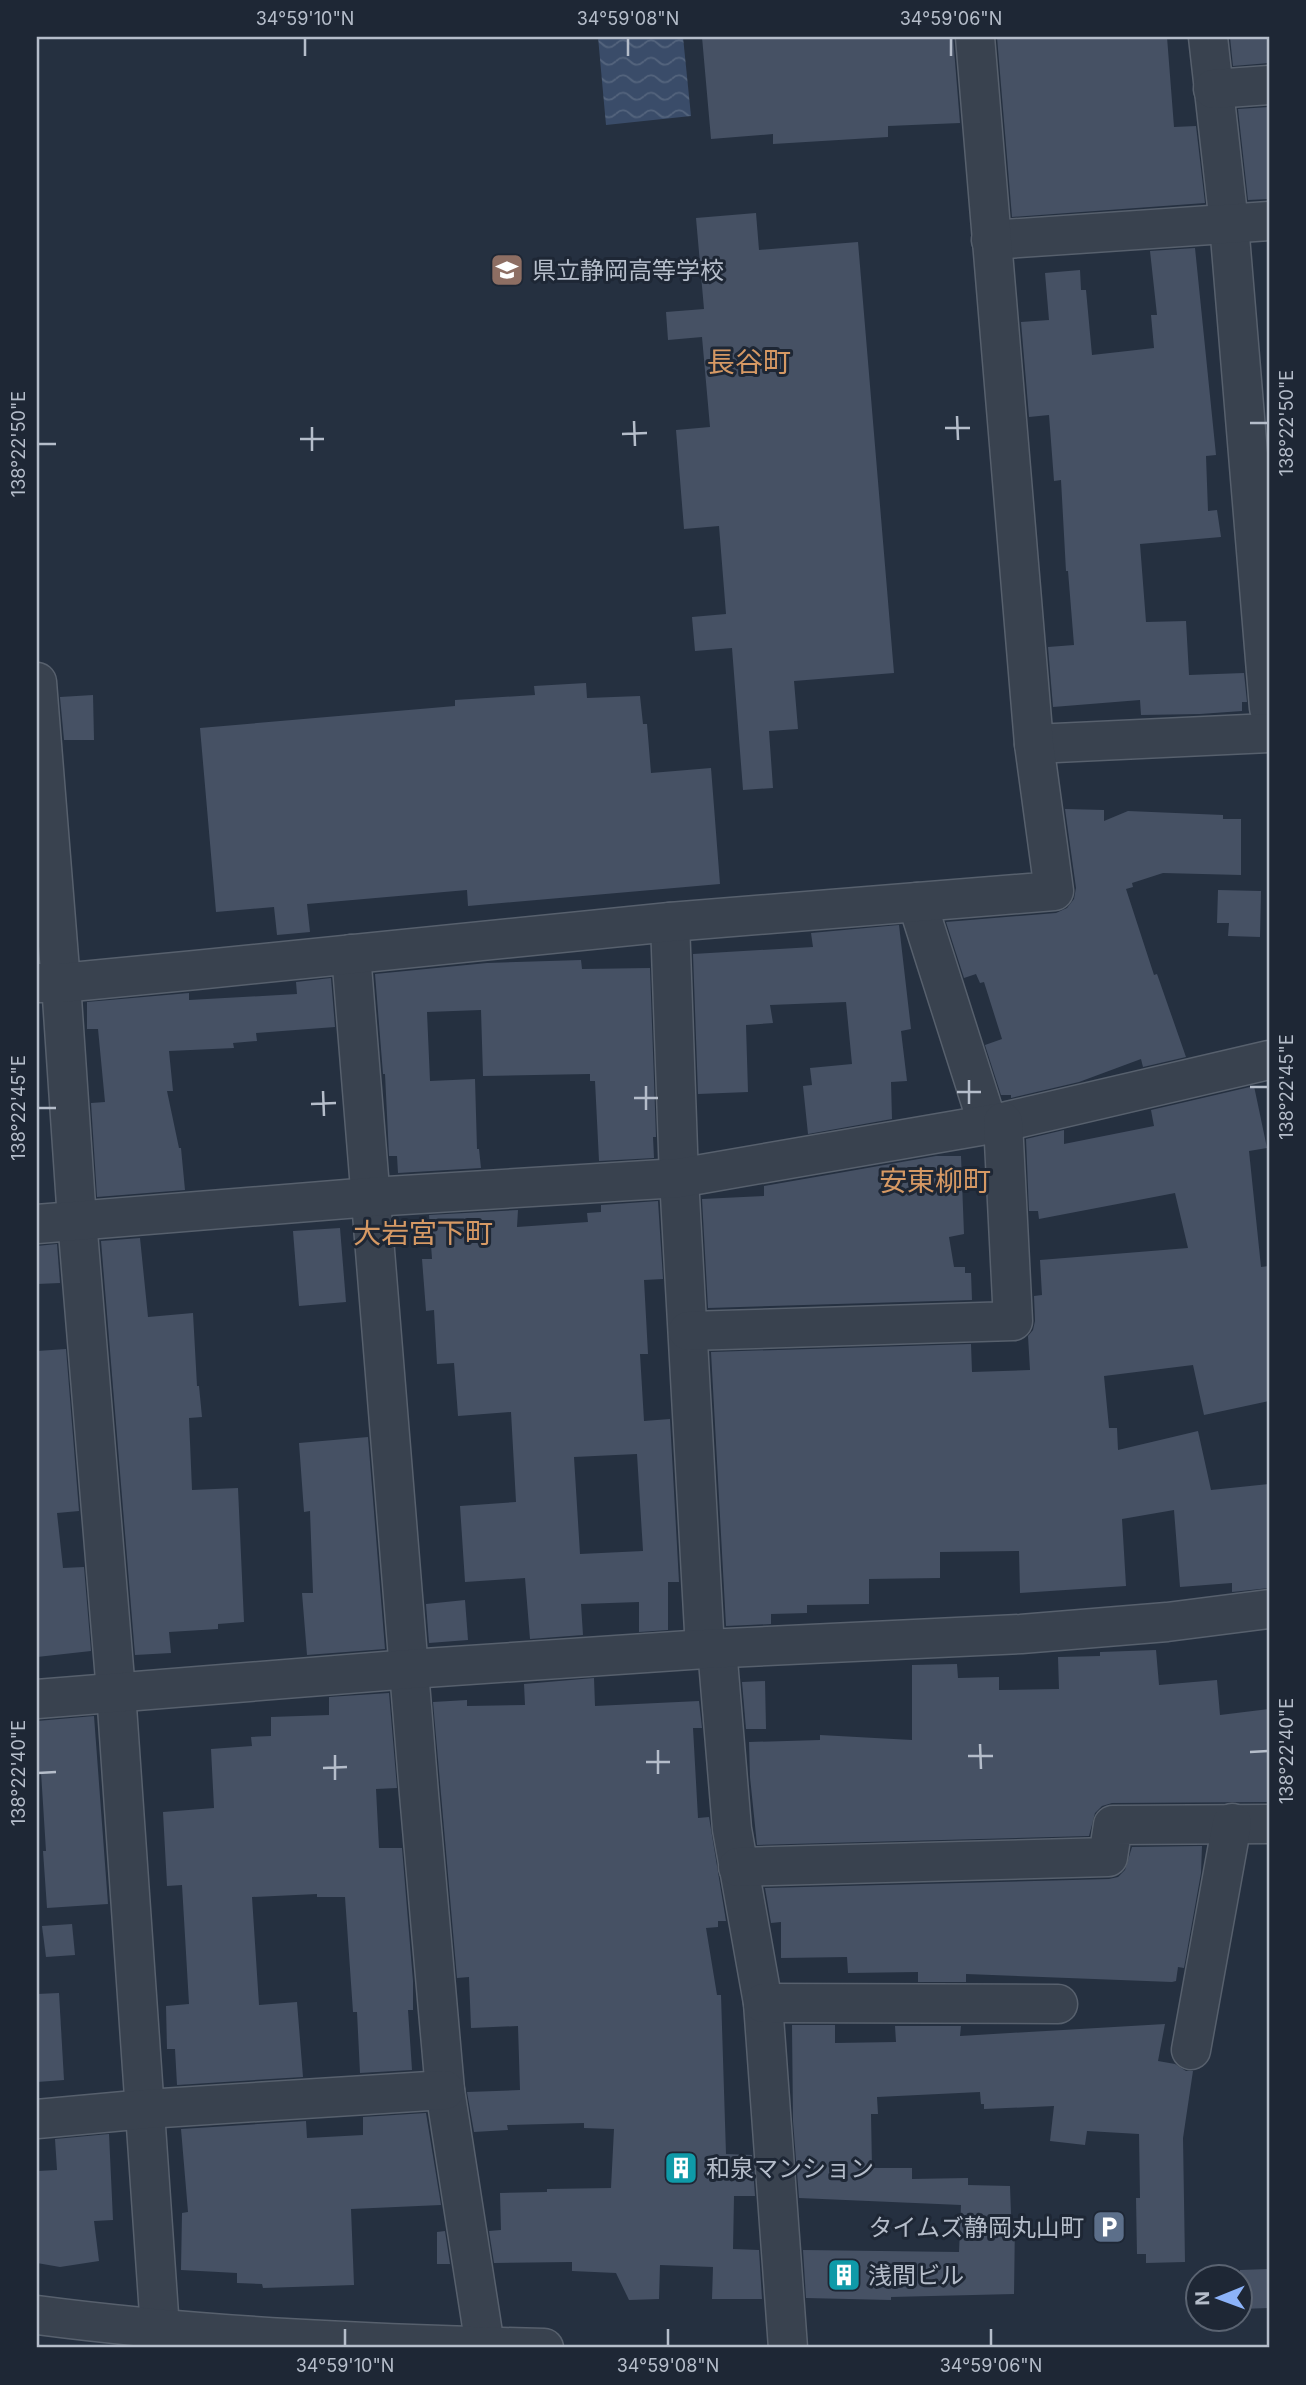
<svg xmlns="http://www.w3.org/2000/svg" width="1306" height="2385" font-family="Inter,'Noto Sans JP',sans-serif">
	<defs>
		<pattern id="water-waves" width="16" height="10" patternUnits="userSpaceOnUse" patternTransform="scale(1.75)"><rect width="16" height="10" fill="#3a4c69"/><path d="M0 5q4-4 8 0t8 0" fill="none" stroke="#54647d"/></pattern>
	</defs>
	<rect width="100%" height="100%" fill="#253040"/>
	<polygon fill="url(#water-waves)" points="598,37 683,37 691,116 606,125"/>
	<g fill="#465164" fill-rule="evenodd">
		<polygon points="702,37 953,37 960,123 888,126 888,137 773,144 773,134 711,139"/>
		<polygon points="997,37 1167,37 1174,127 1196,126 1205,203 1012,217"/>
		<polygon points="1230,37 1269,37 1269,63 1233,66"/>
		<polygon points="1269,107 1269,199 1248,200 1238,109"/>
		<polygon points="756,213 759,250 858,242 894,673 794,681 798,729 769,731 773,788 743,790 732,648 695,651 692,617 726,614 719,526 684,529 676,430 710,427 702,337 668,340 666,312 704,309 696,218"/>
		<polygon points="1195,248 1216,455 1206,456 1208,511 1217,510 1221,537 1140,544 1146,622 1186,621 1189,675 1244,673 1247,702 1242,702 1242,711 1200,714 1141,715 1140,700 1053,707 1048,647 1074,645 1068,571 1066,571 1061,480 1054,481 1049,415 1029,417 1021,322 1049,320 1045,273 1080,270 1081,290 1086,290 1092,355 1154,348 1151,315 1157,315 1150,251"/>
		<polygon points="586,683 587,698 640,696 643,724 647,724 651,773 711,768 720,884 468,906 467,890 307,904 310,932 277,935 274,907 216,912 200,728 455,706 455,700 535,695 534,686"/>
		<polygon points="93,695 94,740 64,740 60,697"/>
		<polygon points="1065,809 1104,810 1104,821 1128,811 1223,815 1223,819 1241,819 1241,875 1163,873 1132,883 1133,887 1126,889 1154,975 1157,974 1186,1057 1143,1067 1141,1059 1079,1082 1011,1098 1011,1095 1001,1095 985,1045 1002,1039 984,982 980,983 976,974 964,978 946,922 1056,913 1067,908 1074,899 1076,888"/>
		<polygon points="1218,890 1261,891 1260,937 1228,936 1229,923 1217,923"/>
		<polygon points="899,925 911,1029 901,1031 907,1081 891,1082 892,1119 808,1134 803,1086 812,1085 810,1068 852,1064 846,1002 770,1005 773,1023 746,1025 748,1092 698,1094 693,954 813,947 811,933"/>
		<polygon points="581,960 582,969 650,968 656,1137 653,1137 654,1158 599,1161 595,1081 590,1081 590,1074 483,1076 481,1010 427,1012 430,1081 475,1079 477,1149 479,1149 481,1168 398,1173 397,1156 389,1156 385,1074 383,1074 375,974 487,963"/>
		<polygon points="331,978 335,1027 256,1033 257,1041 233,1043 234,1048 169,1051 173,1091 167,1091 179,1148 181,1148 185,1190 97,1197 91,1103 105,1102 98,1029 87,1029 87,1002 189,993 189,1000 297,994 296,982"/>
		<polygon points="1254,1086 1267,1148 1249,1151 1261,1267 1269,1266 1269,1401 1204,1415 1193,1365 1104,1376 1109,1428 1117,1428 1118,1450 1198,1431 1211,1490 1269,1484 1269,1588 1232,1592 1232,1583 1180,1587 1174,1510 1122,1519 1126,1586 1020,1593 1019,1551 940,1552 940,1578 869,1579 869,1604 807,1605 807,1613 771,1614 771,1624 726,1626 711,1352 971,1344 972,1372 1030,1370 1028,1336 1033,1330 1035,1321 1034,1296 1042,1295 1040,1260 1188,1248 1175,1193 1039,1219 1038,1211 1029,1211 1026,1139 1064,1130 1064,1144 1154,1126 1151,1110"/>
		<polygon points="936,1156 961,1156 964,1234 949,1237 954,1267 965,1267 965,1273 971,1273 972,1300 708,1308 702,1199 764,1196 764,1186"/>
		<path d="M658,1201L663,1279L644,1280L648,1354H640L644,1421L670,1419L679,1582H668V1630L639,1632V1602L581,1604L583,1635L530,1639L525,1578L465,1582L460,1506L516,1502L511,1412L458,1416L454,1363L437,1364L434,1310L426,1311L422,1259H432L429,1215L518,1210L517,1227L588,1222L587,1213L601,1212V1205ZM637,1454L643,1551L580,1554L574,1457Z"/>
		<polygon points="340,1228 346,1302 299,1306 293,1231"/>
		<polygon points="140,1238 148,1317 193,1313 197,1386 199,1386 202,1417 189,1418 192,1490 238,1488 244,1622 218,1624 218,1629 169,1632 171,1653 135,1655 101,1241"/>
		<polygon points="57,1244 60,1283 37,1284 37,1246"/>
		<polygon points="66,1349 79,1511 57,1513 63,1568 84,1567 91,1651 37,1657 37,1351"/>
		<polygon points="368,1437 385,1649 307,1655 302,1593 313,1593 310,1511 304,1512 299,1443"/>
		<polygon points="465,1600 468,1640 429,1643 426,1604"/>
		<polygon points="1156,1650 1159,1685 1217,1680 1220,1715 1269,1709 1269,1802 1112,1803 1102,1806 1095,1813 1089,1836 757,1845 750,1777 749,1742 820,1740 820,1735 912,1740 912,1665 957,1664 958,1678 999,1677 999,1690 1059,1689 1058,1657 1100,1656 1100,1652"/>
		<polygon points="594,1678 595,1706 699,1701 702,1728 693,1728 698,1818 709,1817 726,1921 718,1921 718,1927 706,1928 717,1995 721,1995 726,2154 752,2155 755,2196 734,2196 733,2249 759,2250 762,2299 712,2299 713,2267 660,2265 659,2299 629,2300 616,2273 572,2271 572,2262 494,2263 489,2231 501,2230 500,2193 547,2192 547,2189 611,2188 614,2129 584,2128 584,2123 507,2125 508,2130 474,2132 467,2092 520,2090 518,2026 471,2028 469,1977 457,1978 433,1702 467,1700 467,1706 525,1705 524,1684"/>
		<polygon points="765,1681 766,1729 746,1729 742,1682"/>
		<polygon points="389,1693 397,1788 376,1789 379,1848 402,1848 413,1981 413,2010 408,2010 412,2070 360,2073 357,2012 353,2012 345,1897 317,1897 317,1894 252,1897 259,2005 297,2002 303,2077 177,2085 175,2049 167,2049 166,2006 189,2004 182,1885 167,1886 163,1812 214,1808 211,1749 252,1746 251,1737 271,1736 271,1717 329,1715 329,1697"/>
		<polygon points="94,1716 108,1904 47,1908 43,1851 46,1851 41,1772 37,1773 37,1721"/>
		<polygon points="1202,1846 1201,1873 1184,1968 1178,1967 1176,1981 1172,1982 966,1974 966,1982 918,1982 918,1972 848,1973 847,1957 781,1958 781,1922 771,1923 765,1888 1109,1879 1118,1877 1125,1870 1132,1847"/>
		<polygon points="72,1924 75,1955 46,1957 42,1926"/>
		<polygon points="59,1993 64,2080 37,2082 37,1994"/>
		<polygon points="1165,2024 1158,2061 1175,2064 1186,2071 1193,2071 1183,2138 1185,2262 1146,2263 1146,2254 1137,2254 1136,2198 1140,2198 1139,2134 1087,2131 1085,2145 1050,2141 1054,2106 984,2109 984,2104 981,2104 980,2092 877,2097 878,2114 871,2114 872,2168 912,2168 912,2179 968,2178 968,2185 1010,2186 1011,2214 1015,2221 1014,2294 891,2297 891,2300 806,2298 803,2250 959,2252 961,2205 799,2198 793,2121 792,2025 835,2025 835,2043 896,2042 895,2026 961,2026 960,2036"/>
		<polygon points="426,2113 441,2205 351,2209 354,2285 263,2288 262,2284 237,2283 237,2273 181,2270 182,2213 188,2212 181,2129 306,2121 307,2138 363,2135 363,2117"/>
		<polygon points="109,2134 113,2220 94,2221 99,2261 60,2267 37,2263 37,2171 57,2170 55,2139"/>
		<polygon points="445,2231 450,2264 437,2264 437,2232"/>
		<polygon points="1269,2269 1269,2308 1240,2309 1240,2270"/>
	</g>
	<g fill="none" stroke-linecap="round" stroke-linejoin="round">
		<defs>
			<g id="minor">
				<polyline points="1208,37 1229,224 1269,708"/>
				<polyline points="1213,89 1269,85"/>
				<polyline points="991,240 1269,221"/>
				<polyline points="37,682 61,983 77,1220 116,1692 160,2329"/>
				<polyline points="1034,744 1269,733"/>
				<polyline points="917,902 988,1125"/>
				<polyline points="670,922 679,1178 705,1649"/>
				<polyline points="351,954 419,1794 445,2090 485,2346"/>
				<polyline points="37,983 61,983 196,970 670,922 1054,891 1034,744 975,37"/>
				<polyline points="37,1224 371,1197 679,1178 1003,1122 1269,1060"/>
				<polyline points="688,1331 1013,1321 1003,1122"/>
				<polyline points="717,1648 732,1829 763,2003 788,2348"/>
				<polyline points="37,1699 410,1669 705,1649 1021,1634 1167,1622 1269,1609"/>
				<polyline points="738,1867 1108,1857 1113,1825 1269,1824"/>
				<polyline points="763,2003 1058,2004"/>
				<polyline points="1191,2050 1232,1823"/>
				<polyline points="37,2119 146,2109 445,2090"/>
				<path d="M37,2315C205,2337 375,2344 544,2348"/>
			</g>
		</defs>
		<use href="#minor" stroke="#57606d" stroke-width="41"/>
		<use href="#minor" stroke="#39424f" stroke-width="38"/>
	</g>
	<path fill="none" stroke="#b5bdca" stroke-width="2.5" d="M305,38V56M628,38V56M951,38V56M957,416L958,440M634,421L635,446M1250,423H1268M312,427V451M945,428H970M622,434L647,433M300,439H324M38,444H56M969,1080V1104M646,1086V1110M1250,1087H1268M323,1091L324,1116M957,1092H981M634,1098H658M311,1104L336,1103M38,1108H56M980,1744L981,1769M658,1750V1774M1250,1752L1268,1751M335,1755V1780M968,1756H993M646,1762H670M323,1768L347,1767M38,1773L56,1772M345,2329V2346M668,2329V2346M991,2329V2346"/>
	<defs>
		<symbol id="school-square" viewBox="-11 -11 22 22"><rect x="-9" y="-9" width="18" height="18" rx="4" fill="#8d6e63" stroke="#1e2735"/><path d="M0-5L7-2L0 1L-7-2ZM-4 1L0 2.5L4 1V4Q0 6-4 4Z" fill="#fff"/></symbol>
		<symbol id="building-square" viewBox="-11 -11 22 22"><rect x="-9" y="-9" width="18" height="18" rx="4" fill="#0f9aa8" stroke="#1e2735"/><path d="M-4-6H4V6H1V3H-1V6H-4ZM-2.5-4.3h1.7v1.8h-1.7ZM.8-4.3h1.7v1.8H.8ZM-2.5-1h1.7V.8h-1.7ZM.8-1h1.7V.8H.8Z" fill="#fff"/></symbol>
		<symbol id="parking-square" viewBox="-11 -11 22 22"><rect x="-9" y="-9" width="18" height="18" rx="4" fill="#5c6f8a" stroke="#1e2735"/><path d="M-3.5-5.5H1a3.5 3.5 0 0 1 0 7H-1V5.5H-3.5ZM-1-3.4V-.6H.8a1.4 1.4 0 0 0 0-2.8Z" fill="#fff"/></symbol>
	</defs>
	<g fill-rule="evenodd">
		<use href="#school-square" x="488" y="251" width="38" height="38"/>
		<use href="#building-square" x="662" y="2149" width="38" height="38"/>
		<use href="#parking-square" x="1090" y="2208" width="38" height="38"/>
		<use href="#building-square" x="825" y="2256" width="38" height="38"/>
	</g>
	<g text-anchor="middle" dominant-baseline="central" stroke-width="6" stroke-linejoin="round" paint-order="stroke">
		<g font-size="24" fill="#b5bdca" stroke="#1e2735" text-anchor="start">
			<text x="532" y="270">県立静岡高等学校</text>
			<text x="706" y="2168">和泉マンション</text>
			<text x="1084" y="2227" text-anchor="end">タイムズ静岡丸山町</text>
			<text x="868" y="2275">浅間ビル</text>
		</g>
		<g font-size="28" fill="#d69964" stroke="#1e2735">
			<text x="749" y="362">長谷町</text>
			<text x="935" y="1181">安東柳町</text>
			<text x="423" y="1233">大岩宮下町</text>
		</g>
	</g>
	<rect width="1306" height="2385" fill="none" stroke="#1e2735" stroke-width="77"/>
	<g transform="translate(1219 2298) rotate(269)"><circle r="33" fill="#1e2735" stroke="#5a6371" stroke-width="2"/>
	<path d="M0-5L12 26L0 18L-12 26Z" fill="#8cb3f9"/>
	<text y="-10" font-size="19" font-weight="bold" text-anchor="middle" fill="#b5bdca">N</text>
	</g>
	<rect x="38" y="38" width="1230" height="2308" fill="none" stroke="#b5bdca" stroke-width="2.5"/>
	<g font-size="18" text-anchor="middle" fill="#b5bdca">
		<text x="305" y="25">34°59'10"N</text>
		<text x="628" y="25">34°59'08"N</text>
		<text x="951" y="25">34°59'06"N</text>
		<text transform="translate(1287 423) rotate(-90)" y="6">138°22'50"E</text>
		<text transform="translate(19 444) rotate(-90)" y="6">138°22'50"E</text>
		<text transform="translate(1287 1087) rotate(-90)" y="6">138°22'45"E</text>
		<text transform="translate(19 1108) rotate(-90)" y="6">138°22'45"E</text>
		<text transform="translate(1287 1751) rotate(-90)" y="6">138°22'40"E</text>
		<text transform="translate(19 1773) rotate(-90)" y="6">138°22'40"E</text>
		<text x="345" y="2372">34°59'10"N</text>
		<text x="668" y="2372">34°59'08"N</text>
		<text x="991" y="2372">34°59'06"N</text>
	</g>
</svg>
